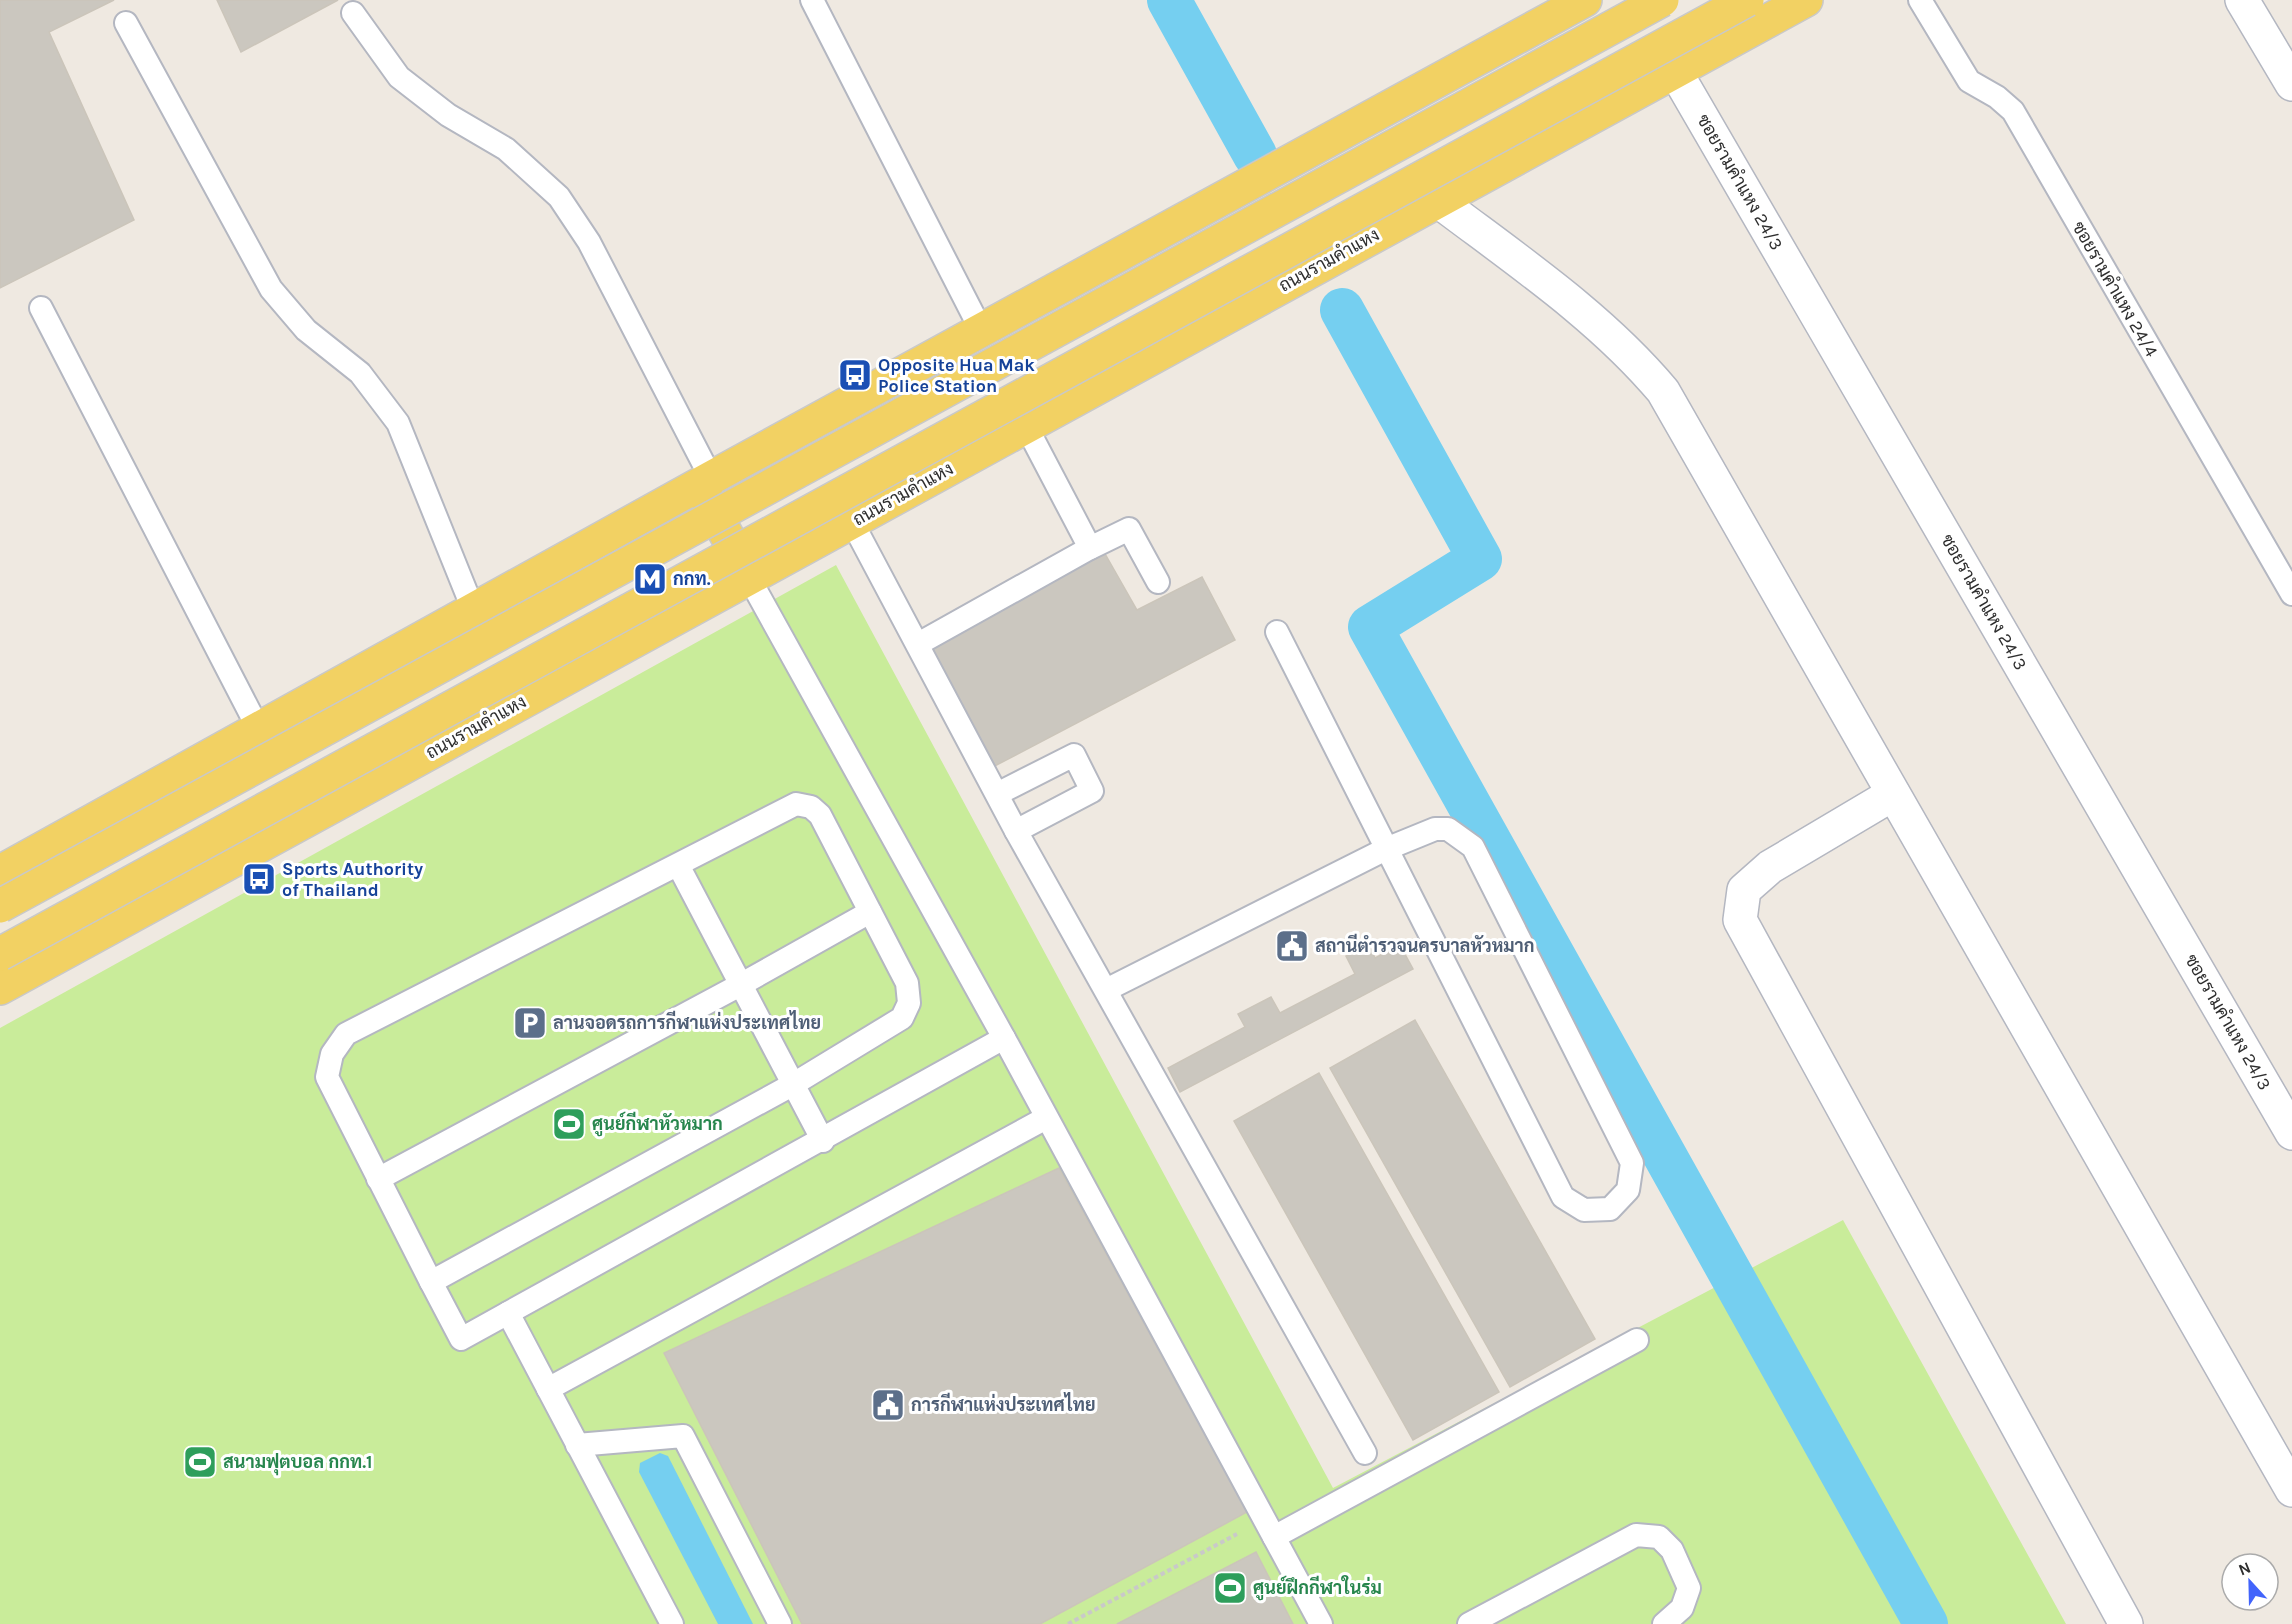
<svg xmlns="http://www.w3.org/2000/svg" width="2292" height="1624" font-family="Karla,Sarabun,sans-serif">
	<rect width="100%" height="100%" fill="#efe9e1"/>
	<polygon fill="#c9ec9a" points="836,565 1333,1488 1843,1220 2066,1624 0,1624 0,1028"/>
	<polygon fill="#75cff0" points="660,1453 668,1456 753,1624 718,1624 639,1472 640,1463"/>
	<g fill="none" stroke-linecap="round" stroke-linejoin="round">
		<g stroke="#75cff0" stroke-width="44">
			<polyline points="1169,0 1255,155"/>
			<polyline points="1342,310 1480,559 1370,627 1926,1624"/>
		</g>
	</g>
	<g fill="#cbc7bf" stroke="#cbc5ba" stroke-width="1.5">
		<polygon points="0,0 114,0 49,32 134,220 0,288"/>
		<polygon points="217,0 338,0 241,52"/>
		<polygon points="1104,552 1137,610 1202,577 1235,640 989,769 925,648"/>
		<polygon points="1369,945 1375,958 1400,945 1413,969 1180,1092 1168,1068 1245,1027 1238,1014 1271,997 1280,1013 1355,974 1346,956"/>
		<polygon points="1415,1020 1595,1339 1510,1387 1330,1068"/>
		<polygon points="1319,1073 1499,1392 1413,1440 1234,1121"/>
		<polygon points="1059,1168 1247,1512 1040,1624 802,1624 664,1353"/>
		<polygon points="1256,1552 1293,1624 1117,1624"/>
	</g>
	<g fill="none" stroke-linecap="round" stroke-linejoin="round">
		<defs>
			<g id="service">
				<polyline points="812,0 981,330"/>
				<polyline points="1920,0 1969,81 1997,97 2013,111 2292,594"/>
				<polyline points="353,13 399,77 448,115 506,149 559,197 589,242 711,478"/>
				<polyline points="126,23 271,289 306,330 360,373 398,423 473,609"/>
				<polyline points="41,308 259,730"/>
				<polyline points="1026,426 1090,548 1129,529 1158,582"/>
				<polyline points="852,522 1016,831 1365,1453"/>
				<polyline points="749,578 1004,1038 1321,1624"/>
				<polyline points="918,644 1090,548"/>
				<polyline points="997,794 1074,755 1092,791 1016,831"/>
				<polygon points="796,804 811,807 820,815 907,983 909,1003 902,1018 792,1085 431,1282 327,1077 332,1054 346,1034"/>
				<polyline points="678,865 823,1141"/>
				<polyline points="1106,990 1386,849 1435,829 1448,829 1473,847 1632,1163 1628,1190 1610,1209 1584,1210 1563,1197 1277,632"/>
				<polyline points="378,1179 740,985 870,912"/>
				<polyline points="431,1282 461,1339 1004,1038"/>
				<polyline points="508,1313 672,1624"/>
				<polyline points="548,1389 1046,1118"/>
				<polyline points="577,1445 683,1436 780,1624"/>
				<polyline points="1274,1537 1637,1340"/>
				<polyline points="1469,1624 1636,1535 1659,1537 1672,1550 1689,1588 1682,1608 1664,1624"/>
			</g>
			<g id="minor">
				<polyline points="2242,0 2292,84"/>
				<polyline points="1675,71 2292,1133"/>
				<path d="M1437,200C1515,259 1600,316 1663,391L2292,1490"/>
				<polyline points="1893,794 1770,867 1744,890 1740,920 2126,1624"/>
			</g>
			<g id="primary">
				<polyline points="702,490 749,576"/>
				<polyline points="0,872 711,478 1585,0"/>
				<polyline points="0,988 1806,0"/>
			</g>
		</defs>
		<use href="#service" stroke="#b4b7c1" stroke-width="26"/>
		<use href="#minor" stroke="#b4b7c1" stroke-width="36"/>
		<use href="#primary" stroke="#c9c9c9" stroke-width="36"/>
		<polyline stroke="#c9c9c9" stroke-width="4" stroke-dasharray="4.5 3" stroke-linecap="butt" points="1068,1624 1237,1534"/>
		<use href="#service" stroke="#fff" stroke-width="22"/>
		<use href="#minor" stroke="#fff" stroke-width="33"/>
		<use href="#primary" stroke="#f2d163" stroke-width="33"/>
		<defs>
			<g id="primary-bridge">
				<polyline points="0,906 1662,0"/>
				<polyline points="0,954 1747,0"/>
			</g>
		</defs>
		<use href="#primary-bridge" stroke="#c9c9c9" stroke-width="36" stroke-linecap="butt"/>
		<use href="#primary-bridge" stroke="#f2d163" stroke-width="33"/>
	</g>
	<defs>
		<symbol id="bus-square" viewBox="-11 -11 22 22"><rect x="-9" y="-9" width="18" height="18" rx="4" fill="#1a4fb4" stroke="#fff"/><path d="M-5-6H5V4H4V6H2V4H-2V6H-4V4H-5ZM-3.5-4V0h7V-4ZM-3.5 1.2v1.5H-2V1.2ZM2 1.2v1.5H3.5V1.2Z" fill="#fff"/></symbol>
		<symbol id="metro-square" viewBox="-11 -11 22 22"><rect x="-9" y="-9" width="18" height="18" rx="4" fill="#1a4fb4" stroke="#fff"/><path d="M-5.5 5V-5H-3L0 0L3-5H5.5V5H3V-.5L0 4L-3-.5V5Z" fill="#fff"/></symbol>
		<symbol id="civic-square" viewBox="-11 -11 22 22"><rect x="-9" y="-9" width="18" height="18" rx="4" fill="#5c6f8a" stroke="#fff"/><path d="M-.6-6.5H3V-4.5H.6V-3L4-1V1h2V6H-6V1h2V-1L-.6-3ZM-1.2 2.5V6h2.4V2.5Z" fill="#fff"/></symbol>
		<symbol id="parking-square" viewBox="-11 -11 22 22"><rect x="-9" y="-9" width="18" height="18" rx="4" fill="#5c6f8a" stroke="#fff"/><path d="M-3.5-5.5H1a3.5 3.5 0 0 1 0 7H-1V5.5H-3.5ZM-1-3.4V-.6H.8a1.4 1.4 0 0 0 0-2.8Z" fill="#fff"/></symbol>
		<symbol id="stadium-square" viewBox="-11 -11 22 22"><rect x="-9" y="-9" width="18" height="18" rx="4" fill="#2e9e5b" stroke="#fff"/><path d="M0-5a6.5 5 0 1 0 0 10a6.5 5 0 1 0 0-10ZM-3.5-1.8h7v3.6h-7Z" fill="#fff"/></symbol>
	</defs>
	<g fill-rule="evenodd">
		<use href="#bus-square" x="836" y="356" width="38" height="38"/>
		<use href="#metro-square" x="631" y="560" width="38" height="38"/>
		<use href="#bus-square" x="240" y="860" width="38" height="38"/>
		<use href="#civic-square" x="1273" y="927" width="38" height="38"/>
		<use href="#parking-square" x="511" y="1004" width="38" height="38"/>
		<use href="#stadium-square" x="550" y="1105" width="38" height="38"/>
		<use href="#civic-square" x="869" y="1386" width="38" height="38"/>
		<use href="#stadium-square" x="181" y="1443" width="38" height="38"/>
		<use href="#stadium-square" x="1211" y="1569" width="38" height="38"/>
	</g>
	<g text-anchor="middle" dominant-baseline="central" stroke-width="6" stroke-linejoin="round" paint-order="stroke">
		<g font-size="18" fill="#2e2e2e" stroke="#fff">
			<text transform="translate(1740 182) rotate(60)">ซอยรามคำแหง 24/3</text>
			<text transform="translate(1329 260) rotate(-29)">ถนนรามคำแหง</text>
			<text transform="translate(2115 289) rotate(60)">ซอยรามคำแหง 24/4</text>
			<text transform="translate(903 494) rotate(-29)">ถนนรามคำแหง</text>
			<text transform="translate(1984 602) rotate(60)">ซอยรามคำแหง 24/3</text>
			<text transform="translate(476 727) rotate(-29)">ถนนรามคำแหง</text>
			<text transform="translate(2228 1022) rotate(60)">ซอยรามคำแหง 24/3</text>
		</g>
		<g font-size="18" font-weight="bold" fill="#164399" stroke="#fff" text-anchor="start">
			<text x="878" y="365">Opposite Hua Mak<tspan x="878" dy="21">Police Station</tspan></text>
			<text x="673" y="579">กกท.</text>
			<text x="282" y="869">Sports Authority<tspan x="282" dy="21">of Thailand</tspan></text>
		</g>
		<g font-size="18" font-weight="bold" fill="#4e5e75" stroke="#fff" text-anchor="start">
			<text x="1315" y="946">สถานีตำรวจนครบาลหัวหมาก</text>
			<text x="553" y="1023">ลานจอดรถการกีฬาแห่งประเทศไทย</text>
			<text x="911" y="1405">การกีฬาแห่งประเทศไทย</text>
		</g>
		<g font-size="18" font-weight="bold" fill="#27864d" stroke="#fff" text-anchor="start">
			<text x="592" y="1124">ศูนย์กีฬาหัวหมาก</text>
			<text x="223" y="1462">สนามฟุตบอล กกท.1</text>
			<text x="1253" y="1588">ศูนย์ฝึกกีฬาในร่ม</text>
		</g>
	</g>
	<g transform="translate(2250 1582) rotate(338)"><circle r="28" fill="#ffffff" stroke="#ababab" stroke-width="1.5"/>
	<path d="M0-4.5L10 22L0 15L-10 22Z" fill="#4264fb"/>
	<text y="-9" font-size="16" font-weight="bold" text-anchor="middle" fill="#2e2e2e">N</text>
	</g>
</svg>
